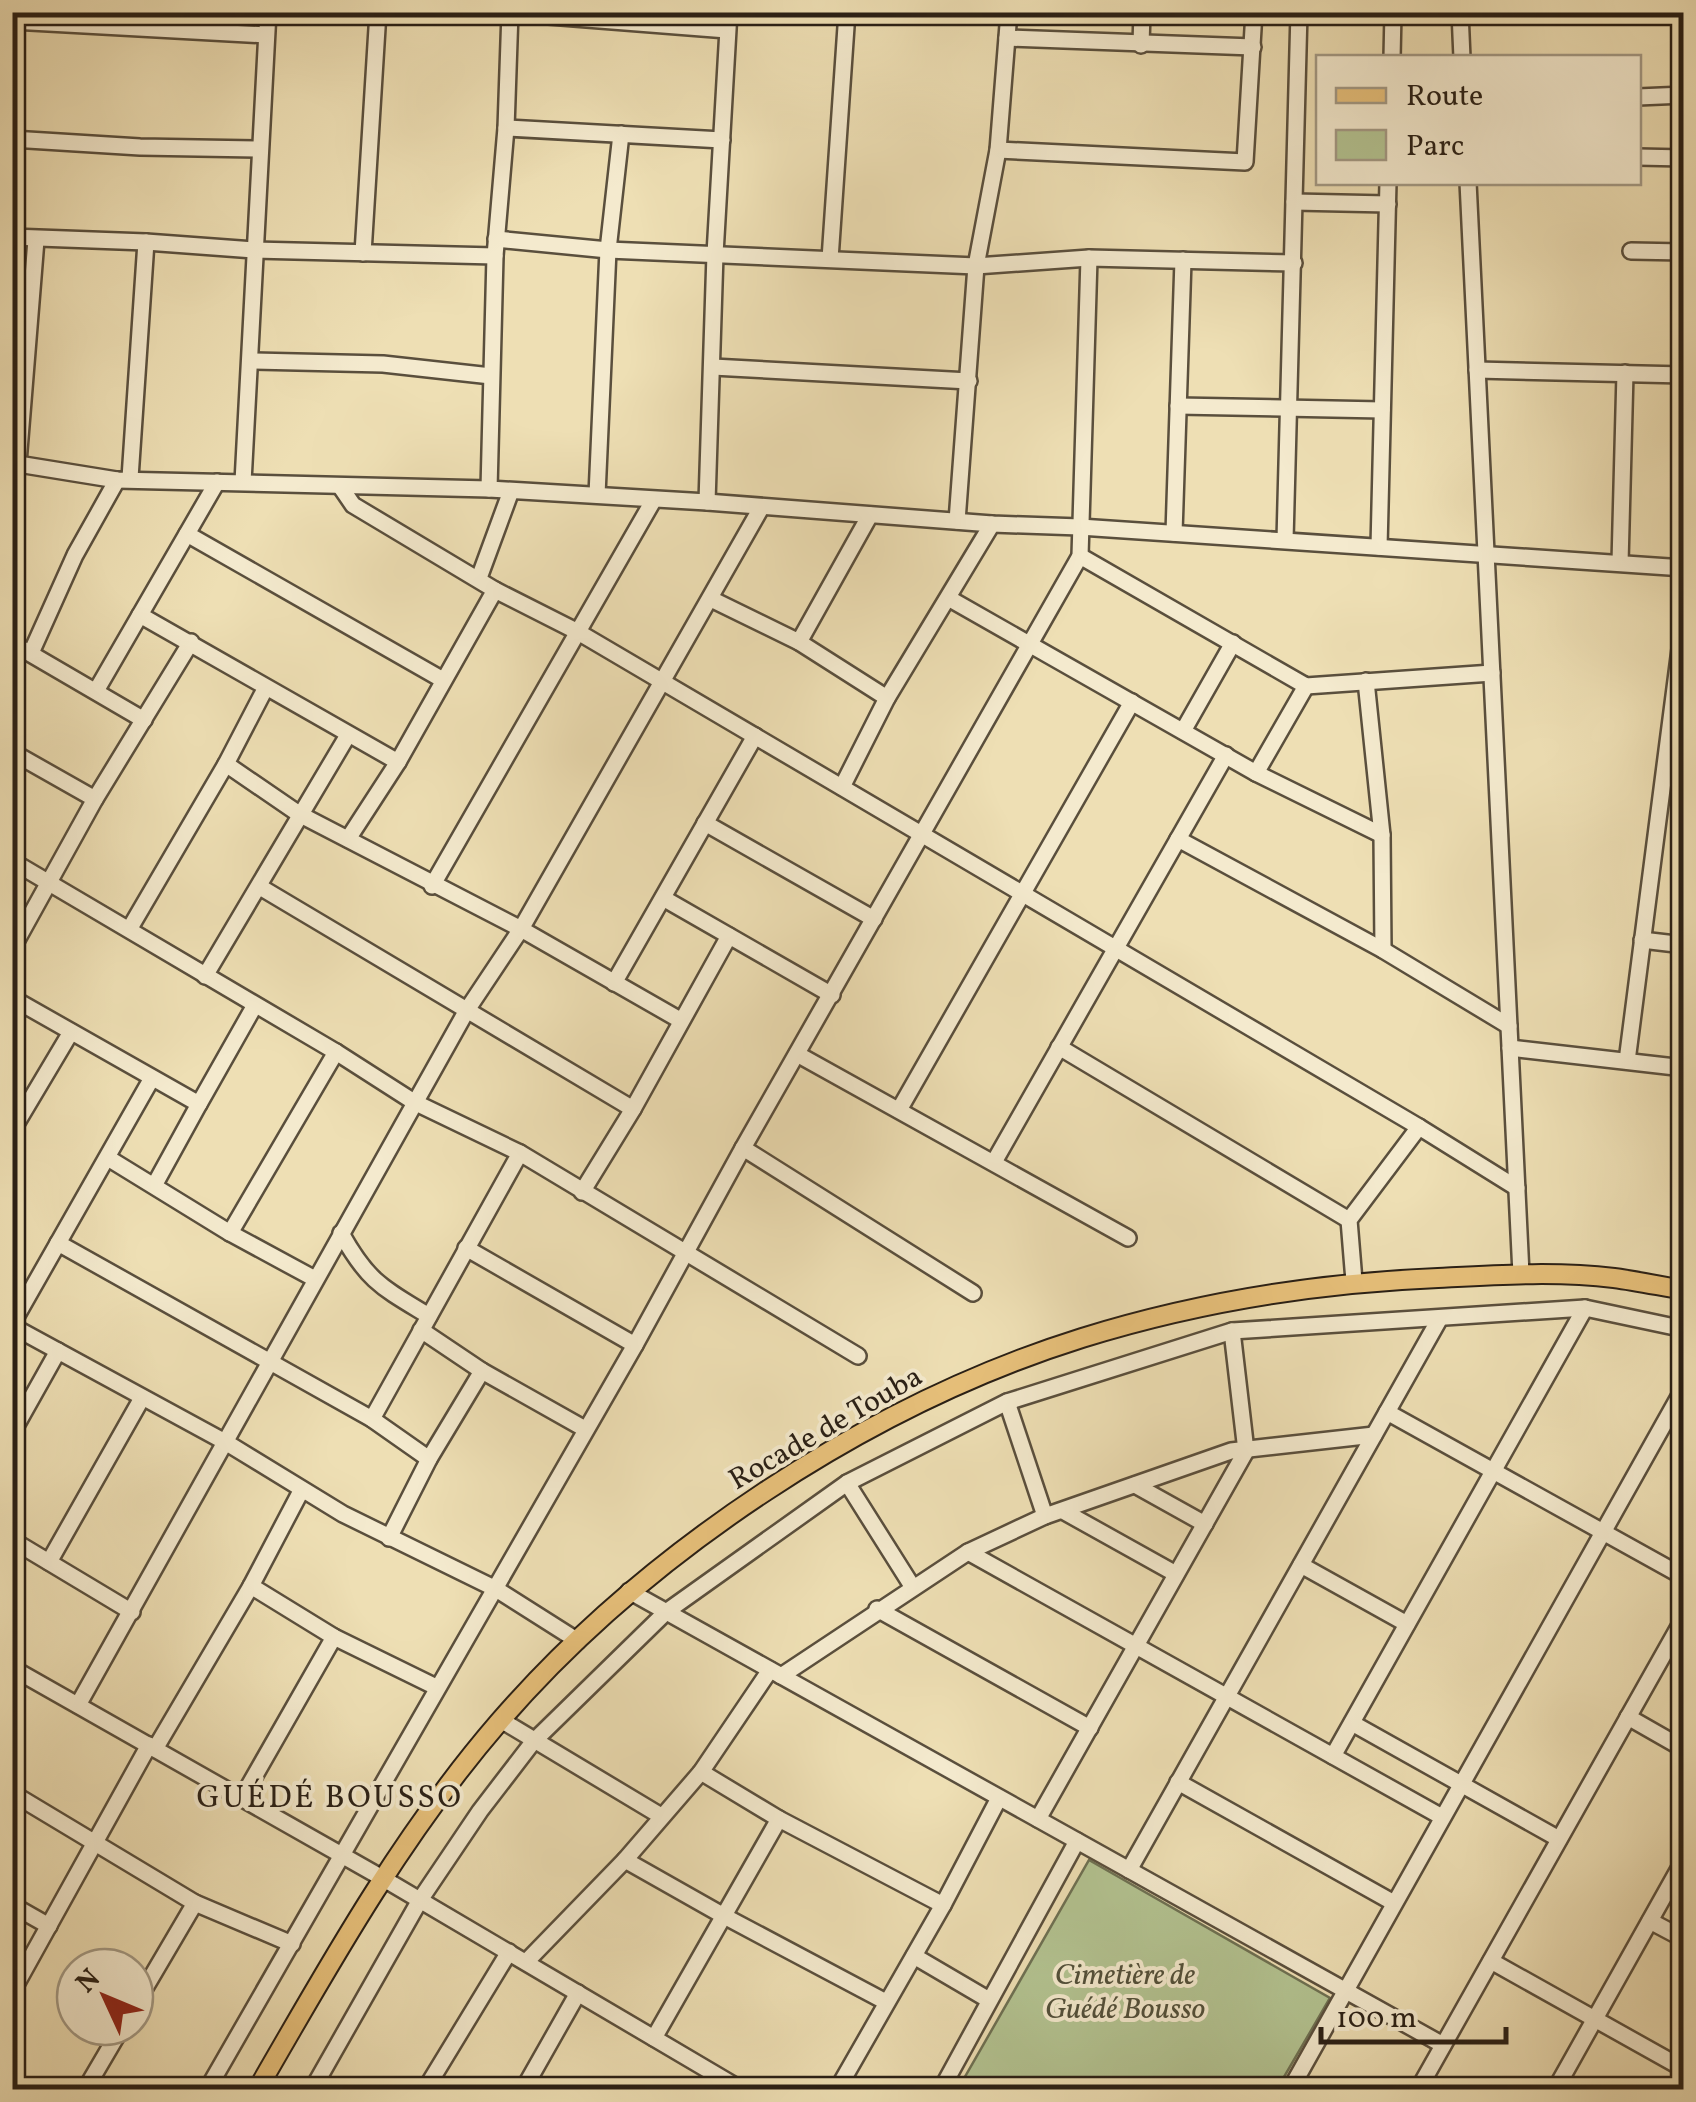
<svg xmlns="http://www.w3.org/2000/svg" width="1696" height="2102" font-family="Vollkorn,serif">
	<rect width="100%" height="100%" fill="#eedfb4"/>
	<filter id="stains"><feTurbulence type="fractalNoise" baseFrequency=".002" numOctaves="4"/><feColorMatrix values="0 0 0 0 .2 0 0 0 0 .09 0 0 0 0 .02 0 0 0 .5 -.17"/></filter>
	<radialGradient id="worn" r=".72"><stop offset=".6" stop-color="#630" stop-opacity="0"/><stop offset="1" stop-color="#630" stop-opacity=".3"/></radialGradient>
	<polygon fill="#b3c391" stroke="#6e7153" stroke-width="2.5" points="1089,1860 1330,1998 1277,2089 958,2089"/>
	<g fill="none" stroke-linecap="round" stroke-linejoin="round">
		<defs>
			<g id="minor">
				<polyline points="1460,12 1462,58"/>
				<polyline points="510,13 727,30"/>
				<polyline points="12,21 266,35"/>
				<polyline points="1007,38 1253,47"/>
				<polyline points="1141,45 1142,12"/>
				<polyline points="1392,58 1393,12"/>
				<polyline points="1638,97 1684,95"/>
				<polyline points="506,128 722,140"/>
				<polyline points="12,139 140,147 259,149"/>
				<polyline points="998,150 1245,162 1254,12"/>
				<polyline points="1638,157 1684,158"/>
				<polyline points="1468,182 1521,1274"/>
				<polyline points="1294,202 1388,204"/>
				<polyline points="12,237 146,242 254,250 495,256"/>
				<polyline points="496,239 608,250 976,266 1089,258 1294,263"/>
				<polyline points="1631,251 1684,252"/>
				<polyline points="363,253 378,12"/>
				<polyline points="830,259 847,12"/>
				<polyline points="250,361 383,364 491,376"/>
				<polyline points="713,367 969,381"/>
				<polyline points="1477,370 1684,375"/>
				<polyline points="1178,406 1382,410"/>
				<polyline points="12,463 117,480 489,489 707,502 992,524 1080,527 1684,568"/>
				<polyline points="12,475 18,463 36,240"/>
				<polyline points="130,478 146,242"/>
				<polyline points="243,482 268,12"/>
				<polyline points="340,486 353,505 495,590 578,632 1419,1127 1517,1188"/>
				<polyline points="489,489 495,256 506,128 510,12"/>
				<polyline points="597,495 608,250 621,134"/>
				<polyline points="707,502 715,254 729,12"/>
				<polyline points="957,521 976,266 998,150 1009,12"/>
				<polyline points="1174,533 1183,260"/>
				<polyline points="187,534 443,680"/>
				<polyline points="1285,540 1299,12"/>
				<polyline points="1379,547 1388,182"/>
				<polyline points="1080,556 1306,686 1492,673"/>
				<polyline points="1620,563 1625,373"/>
				<polyline points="479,578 511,491"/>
				<polyline points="711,599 799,642 887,698"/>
				<polyline points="950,599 1256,773 1382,835"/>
				<polyline points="140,615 398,762"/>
				<polyline points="799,642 870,515"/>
				<polyline points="12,643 144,720"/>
				<polyline points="31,653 75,555 117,480"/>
				<polyline points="1366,681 1382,835 1383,950"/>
				<polyline points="96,691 217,482"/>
				<polyline points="1183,731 1233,643"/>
				<polyline points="12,752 95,799"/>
				<polyline points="226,764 299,814 521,929 680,1020"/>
				<polyline points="1256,773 1306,686"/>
				<polyline points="842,787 887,698 992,524"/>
				<polyline points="705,823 874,919"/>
				<polyline points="348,839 398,762 495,590"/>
				<polyline points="1178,839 1383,950 1509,1026"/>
				<polyline points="12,861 336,1052 414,1102 520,1153 858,1356"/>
				<polyline points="432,886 653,501"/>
				<polyline points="260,887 633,1109"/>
				<polyline points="663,898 832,995"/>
				<polyline points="130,928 226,764 265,689"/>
				<polyline points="1642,940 1684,945"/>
				<polyline points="12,949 95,799 191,642"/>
				<polyline points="205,976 348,735"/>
				<polyline points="614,983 755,736"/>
				<polyline points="12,998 199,1104 255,1005"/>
				<polyline points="1059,1047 1349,1220"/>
				<polyline points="1510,1048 1684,1068"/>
				<polyline points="797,1054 1128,1238"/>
				<polyline points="1627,1061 1684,618"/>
				<polyline points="899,1110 1132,702"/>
				<polyline points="12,1131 71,1032"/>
				<polyline points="743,1148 973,1293"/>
				<polyline points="108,1158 230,1233 315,1279"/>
				<polyline points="994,1162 1226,755"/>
				<polyline points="155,1184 199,1104"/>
				<polyline points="582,1192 633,1109 729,936"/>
				<polyline points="230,1233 336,1052"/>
				<path d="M341,1233C368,1282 383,1288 429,1316"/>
				<polyline points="58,1243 372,1419 429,1459"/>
				<polyline points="466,1248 635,1345"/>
				<polyline points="1354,1281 1349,1220 1419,1127"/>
				<polyline points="12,1324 152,1078"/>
				<polyline points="12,1326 227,1443 343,1514 496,1589 578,1641"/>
				<polyline points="421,1330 482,1371 585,1429"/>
				<polyline points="1007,1402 1045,1516"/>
				<polyline points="1387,1412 1684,1577"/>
				<polyline points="372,1419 520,1153"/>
				<polyline points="12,1433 58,1351"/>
				<polyline points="847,1483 912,1586"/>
				<polyline points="1135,1485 1205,1524"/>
				<polyline points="1063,1511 1176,1574"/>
				<polyline points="389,1538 429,1459 482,1371"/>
				<polyline points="12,1540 132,1612"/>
				<polyline points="968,1552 1442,1817"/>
				<polyline points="49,1562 142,1398"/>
				<polyline points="1301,1565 1407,1624"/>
				<polyline points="251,1586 334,1637 436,1687"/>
				<polyline points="629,1591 1443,2045"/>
				<polyline points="877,1609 1090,1728"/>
				<polyline points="12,1668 384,1879 742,2090"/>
				<polyline points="781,1676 968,1552 1045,1516 1231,1451 1374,1435"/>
				<polyline points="78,1705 467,1010 521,929 761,508"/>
				<polyline points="1628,1717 1684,1749"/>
				<polyline points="501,1720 661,1816"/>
				<polyline points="1352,1723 1559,1839"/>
				<polyline points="155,1749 251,1586 301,1491"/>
				<polyline points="1333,1756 1585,1308"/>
				<polyline points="701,1772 779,1819 943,1905"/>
				<polyline points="1178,1782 1394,1903"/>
				<polyline points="12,1793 195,1903 292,1944"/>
				<polyline points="242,1798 334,1637"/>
				<polyline points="1038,1819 1246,1451 1232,1331"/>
				<polyline points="625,1860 724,1916 886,2002"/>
				<polyline points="1129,1870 1440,1318"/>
				<polyline points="12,1905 49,1926"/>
				<polyline points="1650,1921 1684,1939"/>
				<polyline points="914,1956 989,2000"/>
				<polyline points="1491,1961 1684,2069"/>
				<polyline points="526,1962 625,1860 701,1772 770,1670"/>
				<polyline points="12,1992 149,1745"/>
				<polyline points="135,2005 195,1903"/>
				<polyline points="654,2038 779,1819"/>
				<polyline points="85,2090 122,2027"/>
				<polyline points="207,2090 635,1345 743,1148 1080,556 1089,258"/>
				<polyline points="312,2090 420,1900 480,1811 533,1742 666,1612 847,1483 1007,1402 1232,1331 1585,1308 1684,1329"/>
				<polyline points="425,2090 509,1952"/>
				<polyline points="523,2090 578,1993"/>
				<polyline points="837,2090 943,1905 999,1798"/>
				<polyline points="941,2090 1077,1841"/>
				<polyline points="1290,2090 1684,1388"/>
				<polyline points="1418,2090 1684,1618"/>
				<polyline points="1555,2090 1684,1860"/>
			</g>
			<path id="major" d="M257,2090C330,1963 403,1833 499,1722C646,1552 868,1405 1082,1338C1198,1302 1317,1283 1438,1278C1496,1275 1556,1271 1614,1278C1637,1281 1660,1286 1684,1290"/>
		</defs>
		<use href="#minor" stroke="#5a4f3d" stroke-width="20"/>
		<use href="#major" stroke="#291f15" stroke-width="22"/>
		<use href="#minor" stroke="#f4eace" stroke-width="15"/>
		<use href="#major" stroke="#e7c07a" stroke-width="18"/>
	</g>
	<g text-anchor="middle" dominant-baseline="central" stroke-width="8" stroke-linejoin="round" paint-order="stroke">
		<g font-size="30" fill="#291f15" stroke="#f4eace">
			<text transform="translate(826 1429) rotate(-30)">Rocade de Touba</text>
		</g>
		<g font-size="30" font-style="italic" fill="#52503a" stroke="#f4eace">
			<text x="1125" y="1976">Cimetière de<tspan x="1125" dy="34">Guédé Bousso</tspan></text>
		</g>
		<g font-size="32" letter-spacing="2.5" fill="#291f15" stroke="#f4eace">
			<text x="330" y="1799">GUÉDÉ BOUSSO</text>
		</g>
	</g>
	<rect width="1696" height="2102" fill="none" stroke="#eedfb4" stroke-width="50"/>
	<rect x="15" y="15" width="1666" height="2072" fill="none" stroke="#291f15" stroke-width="5"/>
	<rect x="25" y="25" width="1646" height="2052" fill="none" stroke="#291f15" stroke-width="2.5"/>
	<rect x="1316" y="55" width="325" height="130" fill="#f4eace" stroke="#a39984" stroke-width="2.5"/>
	<rect x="1336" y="88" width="50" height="15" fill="#e7c07a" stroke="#a39984" stroke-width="2.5"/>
	<text x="1406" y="105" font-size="30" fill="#291f15">Route</text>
	<rect x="1336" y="130" width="50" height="30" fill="#b3c391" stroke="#a39984" stroke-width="2.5"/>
	<text x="1406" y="155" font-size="30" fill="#291f15">Parc</text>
	<g transform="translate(105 1997) rotate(314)"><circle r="48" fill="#f4eace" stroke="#a39984" stroke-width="2.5"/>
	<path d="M0-8L18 38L0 25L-18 38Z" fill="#8f2418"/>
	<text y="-15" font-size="28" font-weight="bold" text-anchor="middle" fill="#291f15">N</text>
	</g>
	<path d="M1321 2027v15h185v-15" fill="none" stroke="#291f15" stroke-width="5"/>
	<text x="1336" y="2027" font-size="30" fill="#291f15" stroke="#f4eace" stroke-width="8" paint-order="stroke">100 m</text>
	<rect width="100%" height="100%" filter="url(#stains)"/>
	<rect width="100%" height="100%" fill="url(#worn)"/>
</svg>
